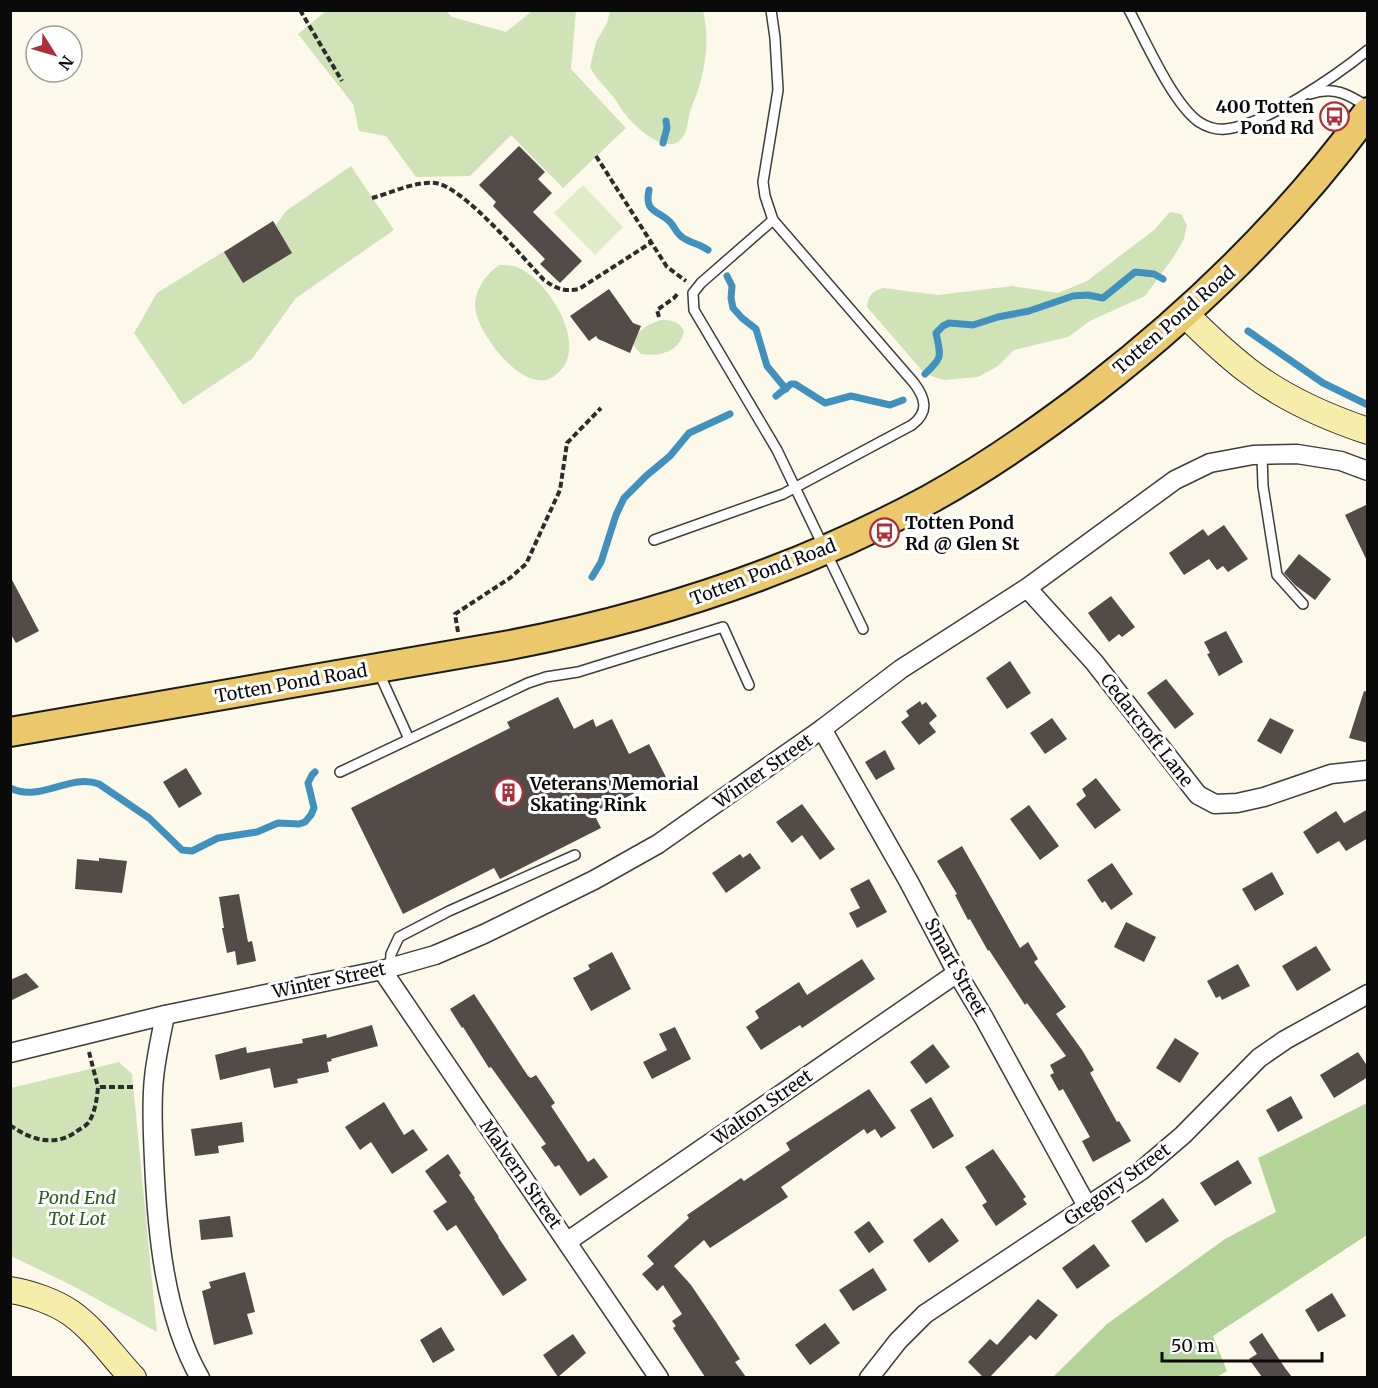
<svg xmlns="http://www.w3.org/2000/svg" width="1378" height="1388" font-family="Merriweather,serif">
	<rect width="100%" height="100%" fill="#fdf9ea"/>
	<g fill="#d0e3b7">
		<polygon points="326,11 446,11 452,17 506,32 532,11 576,11 571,69 626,128 563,188 511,135 470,176 416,177 386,136 359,131 353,104 298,34"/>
		<path d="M610,11H703C711,45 704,77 691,109C687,119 689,135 678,142C662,152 634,126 625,114C621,110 619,104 615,99C605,86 598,82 590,67L596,42L607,23Z"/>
		<polygon points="351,166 394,230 296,298 252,359 183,405 134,333 157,293 273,221 276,225 286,211"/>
		<path d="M1170,212L1181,214L1187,225L1184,239L1173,258L1145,296L1090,321L1068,337L1014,350L998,366L978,377L944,380L925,374L867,307C868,296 872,291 883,288L938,295L1012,286L1058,293L1087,281L1154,230Z"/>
		<path d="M499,265C505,265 512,265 517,267C550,280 595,354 551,378C522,394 473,329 475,303C477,286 486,275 499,265Z"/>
		<path d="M661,320C671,320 680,321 684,332C679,352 659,357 641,354L634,346C634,331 648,324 661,320Z"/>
		<polygon points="119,1062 132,1074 157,1332 71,1285 11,1256 11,1088"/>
	</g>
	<polygon fill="#b4d398" points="1367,1103 1367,1235 1213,1336 1227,1371 1215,1378 1053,1377 1107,1324 1225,1239 1276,1212 1258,1158"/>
	<polygon fill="#e0ecc8" points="583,185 623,227 595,255 554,213"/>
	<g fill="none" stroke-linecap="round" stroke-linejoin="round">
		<g stroke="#4191bf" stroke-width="7">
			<polyline points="663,143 667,128 666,121"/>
			<path d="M649,190C644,213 658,210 670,222C675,227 676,233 682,237C690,243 700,244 708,250"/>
			<polyline points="727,276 732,286 731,298 733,308 742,318 756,329 767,366 786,389"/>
			<polyline points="1248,331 1323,383 1368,405"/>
			<path d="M925,374C943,357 941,357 936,333L943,326L949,323L973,325L998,317L1029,311L1073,296L1088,295L1103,298L1135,272L1154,274L1163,279"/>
			<polyline points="776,396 791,384 795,384 825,403 851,396 890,405 903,400"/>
			<polyline points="592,577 601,562 616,515 624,498 646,476 670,456 689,433 730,414"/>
			<path d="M10,788C41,803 69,773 99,784L149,818L182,850L192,851L218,838L257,832L278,823L299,824L305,822L311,815L314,808L308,783L312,775L315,772"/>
		</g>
	</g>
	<g fill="#524b48">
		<polygon points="519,146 545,172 538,179 552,193 533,212 582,261 560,283 540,264 545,259 493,206 496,202 479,185"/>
		<polygon points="273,221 292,253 243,283 224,252"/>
		<polygon points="609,289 633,323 641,326 630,353 598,339 596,336 589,341 570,316"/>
		<polygon points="1368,504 1368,563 1345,515"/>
		<polygon points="1224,525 1248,559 1228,572 1223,566 1217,570 1209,559 1184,575 1169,553 1203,529 1208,536"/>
		<polygon points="1299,554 1331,579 1315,600 1295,585 1284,573"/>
		<polygon points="10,576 39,631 16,643 10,633"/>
		<polygon points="1111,596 1135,627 1122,637 1119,634 1109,642 1088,613"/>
		<polygon points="1226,631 1243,662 1219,676 1207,654 1210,653 1204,642"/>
		<polygon points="1010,661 1031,693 1007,709 986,678"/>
		<polygon points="1166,679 1194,714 1175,729 1147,693"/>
		<polygon points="1364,691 1368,692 1368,743 1349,738"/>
		<polygon points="558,697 574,729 593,719 596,727 612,719 629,754 649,744 666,777 594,814 601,828 500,879 494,868 403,914 351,808 510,728 507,722"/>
		<polygon points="920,701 922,705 926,702 937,716 929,723 936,732 919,745 901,722 909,716 906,711"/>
		<polygon points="1052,718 1067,739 1045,754 1030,733"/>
		<polygon points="1270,718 1294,730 1281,754 1257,741"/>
		<polygon points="885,750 895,769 876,780 865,762"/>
		<polygon points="186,768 202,794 179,808 163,782"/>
		<polygon points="1096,778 1121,810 1095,829 1076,804 1086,796 1082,789"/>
		<polygon points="802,804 835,849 820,860 802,835 792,843 776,822"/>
		<polygon points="1029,805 1059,846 1040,860 1010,819"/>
		<polygon points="1368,809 1368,838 1346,851 1339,841 1317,854 1303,832 1336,811 1344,823"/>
		<polygon points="962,846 1020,948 1028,942 1038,959 1034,962 1066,1007 1056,1014 1082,1050 1094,1070 1090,1073 1117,1122 1119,1121 1131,1141 1093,1162 1082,1141 1090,1137 1063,1089 1059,1091 1050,1075 1054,1073 1050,1065 1066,1056 1027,1003 1025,1005 989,950 988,951 970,919 968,920 955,895 957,894 937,861"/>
		<polygon points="750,853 761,868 726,893 712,873 740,854 743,858"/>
		<polygon points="99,858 127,861 122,893 75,889 77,859 99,861"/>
		<polygon points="1112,863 1133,894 1111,910 1105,901 1102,903 1087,880"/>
		<polygon points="1272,872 1284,894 1255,911 1242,889"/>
		<polygon points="869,879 887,912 857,928 849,913 860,908 850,889"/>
		<polygon points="239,894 248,942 252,941 256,961 237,965 235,951 227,953 222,928 224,928 219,897"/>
		<polygon points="1126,922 1156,937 1144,962 1114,947"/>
		<polygon points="1316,946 1331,970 1297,991 1282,966"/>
		<polygon points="612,952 631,989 591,1011 573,978 590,969 588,965"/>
		<polygon points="862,959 875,979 802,1028 800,1025 761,1050 746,1027 759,1018 755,1011 799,982 807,995"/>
		<polygon points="1238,964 1250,986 1222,1000 1220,996 1216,998 1207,981"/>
		<polygon points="26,973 39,987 10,1001 10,980"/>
		<polygon points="474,994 528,1076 531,1078 536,1075 555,1103 551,1106 588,1162 594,1158 608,1177 580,1196 559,1165 555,1167 541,1147 546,1144 491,1067 489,1068 463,1027 462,1028 450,1009"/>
		<polygon points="372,1025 378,1046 331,1059 332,1061 327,1062 329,1072 297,1079 298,1083 274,1088 270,1068 220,1080 215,1055 246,1047 247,1053 303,1043 302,1039 326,1034 327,1038"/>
		<polygon points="675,1027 691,1059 652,1079 643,1062 667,1050 659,1034"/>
		<polygon points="1175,1038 1199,1053 1180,1083 1156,1068"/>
		<polygon points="933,1044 950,1067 926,1084 910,1062"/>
		<polygon points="1358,1052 1368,1067 1368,1077 1334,1098 1320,1075"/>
		<polygon points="869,1089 896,1128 881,1138 875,1129 867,1134 864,1129 781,1187 788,1197 710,1248 704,1240 674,1266 691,1285 716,1322 740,1359 735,1362 746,1377 705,1377 673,1328 676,1326 672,1321 682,1314 663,1285 657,1291 642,1274 654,1264 647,1256 689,1218 687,1215 741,1178 744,1181 790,1150 786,1143"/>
		<polygon points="1291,1096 1303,1118 1278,1132 1266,1110"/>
		<polygon points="931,1097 954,1136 933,1149 910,1110"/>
		<polygon points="384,1102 404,1135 413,1129 428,1150 392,1174 371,1142 360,1150 345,1127"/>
		<polygon points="242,1122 244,1142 218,1146 219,1153 195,1156 191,1129"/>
		<polygon points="993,1149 1026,1197 1023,1199 1027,1204 996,1226 982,1205 987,1202 965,1167"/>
		<polygon points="448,1154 461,1173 459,1175 475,1198 474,1199 499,1237 498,1237 527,1280 503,1296 456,1225 447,1231 433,1211 447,1202 425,1171"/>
		<polygon points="1238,1160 1252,1183 1215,1206 1200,1183"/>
		<polygon points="1163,1198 1179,1221 1146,1243 1131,1221"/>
		<polygon points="230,1216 233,1237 201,1240 199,1220"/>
		<polygon points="942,1218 959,1241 929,1263 913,1240"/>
		<polygon points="869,1221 884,1242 869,1253 854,1232"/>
		<polygon points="1094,1244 1110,1266 1077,1289 1062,1268"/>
		<polygon points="873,1268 887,1290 853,1311 839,1290"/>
		<polygon points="245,1272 255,1312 247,1314 253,1334 214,1345 202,1291 211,1288 209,1282"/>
		<polygon points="1332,1293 1346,1316 1318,1332 1305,1310"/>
		<polygon points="1038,1299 1058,1315 1036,1340 1030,1335 990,1377 983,1377 968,1362 990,1339 997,1345"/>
		<polygon points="825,1323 840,1343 810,1365 795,1345"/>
		<polygon points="441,1327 455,1350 433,1363 420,1340"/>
		<polygon points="1262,1333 1285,1368 1292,1377 1262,1377 1249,1359 1257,1354 1249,1342"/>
		<polygon points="573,1334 586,1353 558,1377 543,1355"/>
	</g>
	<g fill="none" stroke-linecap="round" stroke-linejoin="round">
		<defs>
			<g id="lane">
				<path d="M1129,10C1145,40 1173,104 1199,122C1207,127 1216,130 1225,129C1264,126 1337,75 1368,50"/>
				<path d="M1310,94C1334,86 1348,94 1368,107"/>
				<polyline points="773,220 701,283 693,293 694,310 777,450 863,629"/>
				<polyline points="1262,455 1263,486 1277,575 1303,604"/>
				<path d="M654,540L783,494L912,425C929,412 926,399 914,383L773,220L765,196L763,182L778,90L775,38L771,10"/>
				<polyline points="379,673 409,739"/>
				<polyline points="340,772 528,683 546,677 578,672 723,627 749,685"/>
				<polyline points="390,968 391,954 399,937 449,911 575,855"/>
			</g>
			<g id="street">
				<polyline points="1027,588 1094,662 1198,795 1215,804 1237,803 1264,797 1331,774 1368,770"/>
				<polyline points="822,729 909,882 957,973 984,1018 1087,1206"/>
				<polyline points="382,970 659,1378"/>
				<path d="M165,1015C161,1036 156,1057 154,1078C151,1105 153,1134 154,1160C157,1231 164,1315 200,1378"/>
				<polyline points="10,1053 165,1015 382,970 435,955 484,934 594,880 658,844 822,729 901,669 1027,588 1175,480 1210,463 1253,455 1297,454 1341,461 1368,471"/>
				<polyline points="568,1241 957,973"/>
				<polyline points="869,1378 898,1341 925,1314 1142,1170 1183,1135 1259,1058 1285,1040 1368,994"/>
			</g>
			<g id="secondary">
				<path d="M1185,314C1205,334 1225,353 1247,370C1283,398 1326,417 1368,431"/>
				<path d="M10,1290C30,1293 55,1302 71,1313C95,1330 113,1357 133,1378"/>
			</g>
			<path id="primary" d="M10,732L510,645C656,617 799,570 930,499C988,467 1042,429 1094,389C1197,309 1290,218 1368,112"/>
		</defs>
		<use href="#lane" stroke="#3d3d3d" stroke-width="12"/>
		<use href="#street" stroke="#3d3d3d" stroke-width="21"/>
		<use href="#secondary" stroke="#2c2c2c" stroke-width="28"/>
		<use href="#primary" stroke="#1b1b1b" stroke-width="32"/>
		<g stroke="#2c2c2c" stroke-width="4" stroke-dasharray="6 3" stroke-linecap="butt">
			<polyline points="300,10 342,81"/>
			<polyline points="596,156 667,267 686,281"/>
			<path d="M372,198C391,193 415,181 435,183C463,186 523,258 544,280C557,289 564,292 579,289L652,242"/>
			<polyline points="659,317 657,310 674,298 679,292"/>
			<polyline points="458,632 455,614 510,578 526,564 560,490 567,443 601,408"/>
			<polyline points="89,1052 98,1087"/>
			<path d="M10,1125C30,1140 54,1147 76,1132C79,1129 85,1127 88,1123C95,1114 97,1098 98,1087H135"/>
		</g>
		<use href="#lane" stroke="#fff" stroke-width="9"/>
		<use href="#street" stroke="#fff" stroke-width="18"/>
		<use href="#secondary" stroke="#f7ecaa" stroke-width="26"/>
		<use href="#primary" stroke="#ebc86b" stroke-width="28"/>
	</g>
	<defs>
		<symbol id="bus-ring" viewBox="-11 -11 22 22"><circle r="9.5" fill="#fff" stroke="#ac303a" stroke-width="1.5"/><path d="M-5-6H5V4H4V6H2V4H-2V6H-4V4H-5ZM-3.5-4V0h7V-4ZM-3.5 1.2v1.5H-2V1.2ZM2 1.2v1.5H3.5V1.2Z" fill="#ac303a"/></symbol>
		<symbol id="building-ring" viewBox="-11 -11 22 22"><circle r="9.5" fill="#fff" stroke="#ac303a" stroke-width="1.5"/><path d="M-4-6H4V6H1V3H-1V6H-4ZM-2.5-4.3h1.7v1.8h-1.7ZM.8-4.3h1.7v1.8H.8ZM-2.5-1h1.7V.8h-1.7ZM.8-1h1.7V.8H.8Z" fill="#ac303a"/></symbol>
	</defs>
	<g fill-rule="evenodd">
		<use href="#bus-ring" x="1318" y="100" width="33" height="33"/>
		<use href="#bus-ring" x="868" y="516" width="33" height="33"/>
		<use href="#building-ring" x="492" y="776" width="33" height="33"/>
	</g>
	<g text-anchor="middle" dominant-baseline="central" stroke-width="6" stroke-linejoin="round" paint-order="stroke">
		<g font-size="18" font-weight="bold" fill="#0a0a0a" stroke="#fff" text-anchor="start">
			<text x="1314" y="106" text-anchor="end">400 Totten<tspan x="1314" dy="21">Pond Rd</tspan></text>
			<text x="905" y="522">Totten Pond<tspan x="905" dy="21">Rd @ Glen St</tspan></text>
			<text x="530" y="783">Veterans Memorial<tspan x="530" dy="21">Skating Rink</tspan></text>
		</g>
		<g font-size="18" fill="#0a0a0a" stroke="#fff">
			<text transform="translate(1174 320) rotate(-41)">Totten Pond Road</text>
			<text transform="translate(763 572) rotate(-21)">Totten Pond Road</text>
			<text transform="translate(291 683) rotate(-10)">Totten Pond Road</text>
			<text transform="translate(1147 730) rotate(52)">Cedarcroft Lane</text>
			<text transform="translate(763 771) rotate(-35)">Winter Street</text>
			<text transform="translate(956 967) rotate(61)">Smart Street</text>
			<text transform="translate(329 980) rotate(-12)">Winter Street</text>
			<text transform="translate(762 1107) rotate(-35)">Walton Street</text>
			<text transform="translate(521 1174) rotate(55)">Malvern Street</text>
			<text transform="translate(1117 1184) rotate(-36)">Gregory Street</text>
		</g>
		<g font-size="18" font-style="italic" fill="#2f5b22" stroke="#fff">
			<text x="77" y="1197">Pond End<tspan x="77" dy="21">Tot Lot</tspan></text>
		</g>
	</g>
	<rect width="1378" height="1388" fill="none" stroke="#0a0a0a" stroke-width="24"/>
	<g transform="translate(54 54) rotate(127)"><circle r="28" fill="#ffffff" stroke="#9d9d9d" stroke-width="1.5"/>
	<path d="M0-4.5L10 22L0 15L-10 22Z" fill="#ac303a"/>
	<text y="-9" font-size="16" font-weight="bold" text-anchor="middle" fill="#0a0a0a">N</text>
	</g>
	<path d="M1162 1352v9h160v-9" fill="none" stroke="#0a0a0a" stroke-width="3"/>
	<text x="1171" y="1352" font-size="18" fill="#0a0a0a" stroke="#ffffff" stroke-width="4.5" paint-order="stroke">50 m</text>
</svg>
